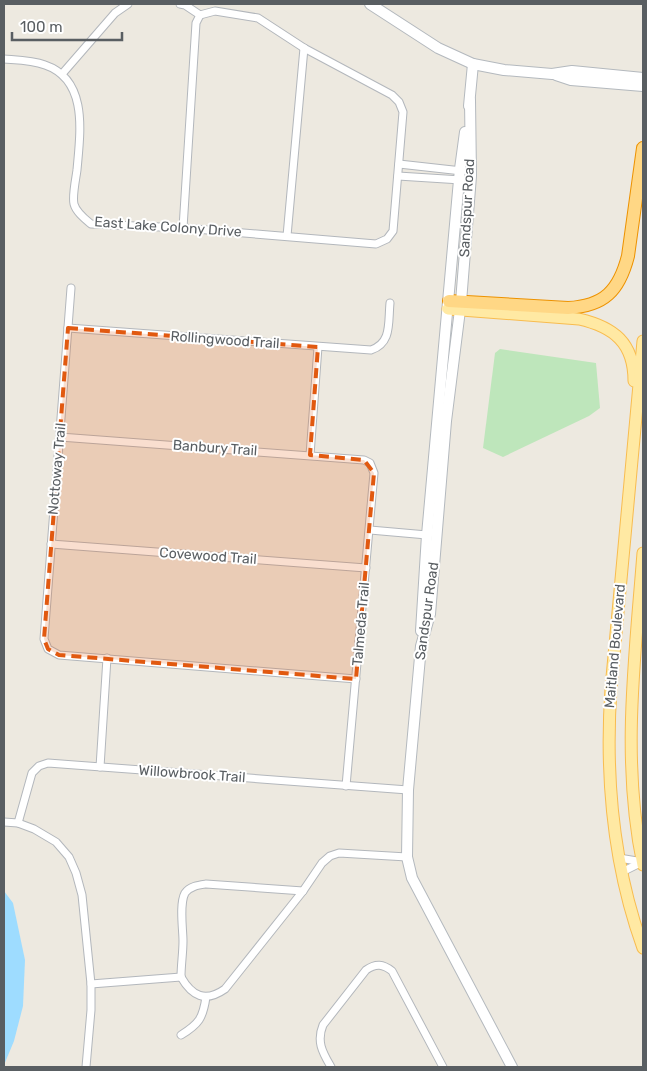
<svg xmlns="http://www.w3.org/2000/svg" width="647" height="1071" font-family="Rubik,sans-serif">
	<rect width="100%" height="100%" fill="#ede9e0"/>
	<polygon fill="#bee6bb" points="500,349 596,363 600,408 589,416 503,457 483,448 495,353"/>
	<polygon fill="#9edcff" points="4,891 13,903 25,960 23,1006 14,1041 4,1065"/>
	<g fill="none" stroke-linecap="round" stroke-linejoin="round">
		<defs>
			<g id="street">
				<polyline points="180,4 185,5 200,15"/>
				<path d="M4,59C17,60 32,60 45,65C89,80 80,134 77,170C76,178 72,196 74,204C76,212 85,219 91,224L183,228L376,244L387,239L393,231L403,112L399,102L392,95L304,48L258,18L215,11L200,15"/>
				<polyline points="62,74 115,13 128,4"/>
				<polyline points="399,164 462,171"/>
				<polyline points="398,176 461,180"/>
				<polyline points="183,228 196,23 200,15"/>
				<polyline points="287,236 304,48"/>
				<polyline points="71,288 44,639 48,649 59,655 356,679"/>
				<path d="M68,328L371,350C392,343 388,323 390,303"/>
				<polyline points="60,437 364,460 370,463 374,473 346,786"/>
				<polyline points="310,455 318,347"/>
				<polyline points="370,530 427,535"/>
				<polyline points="51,544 366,568"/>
				<polyline points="100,767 107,658"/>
				<polyline points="4,822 18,823 34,829 56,842 69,857 76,873 82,895 91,984 91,1010 86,1067"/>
				<polyline points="18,823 32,773 39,766 48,763 408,790"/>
				<polyline points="619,858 643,862"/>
				<polyline points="622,872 642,862"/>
				<path d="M181,977C192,996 205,1003 225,989L303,891L322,863L330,856L339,853L407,857"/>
				<path d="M181,977C181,965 183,953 183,941C183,929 179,904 185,893C190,886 199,885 206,884L303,891"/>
				<polyline points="91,984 181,977"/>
				<path d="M181,1035C199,1024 203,1018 206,997"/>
				<path d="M331,1067C323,1053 316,1042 323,1025L366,970C376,963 383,964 392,971L443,1067"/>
			</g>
			<g id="secondary">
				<polyline points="370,4 438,48 473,64 504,70 552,74 572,71 643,78"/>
				<polyline points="556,75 571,80 643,86"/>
				<polyline points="470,100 471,176 461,302 446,421 430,614 421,646 408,790 407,857 412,878 512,1067"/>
				<polyline points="469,106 473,64"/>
				<polyline points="421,631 427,535 460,169 465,132"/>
			</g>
			<g id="primary">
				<path d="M448,309L579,319C614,327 634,343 634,381"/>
				<path d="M643,341L611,688C605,776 613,865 643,948"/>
				<path d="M643,553C635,657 621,761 643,865"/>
			</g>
			<path id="highway" d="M449,301L568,308C604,306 619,291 628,256L643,148"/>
		</defs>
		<use href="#street" stroke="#b3b7bc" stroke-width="9"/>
		<use href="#secondary" stroke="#b4b9be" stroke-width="12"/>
		<use href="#primary" stroke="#f8bc4f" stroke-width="13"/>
		<use href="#highway" stroke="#ed9200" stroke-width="14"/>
		<use href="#street" stroke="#fff" stroke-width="7"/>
		<use href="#secondary" stroke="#fff" stroke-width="10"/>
		<use href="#primary" stroke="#ffe9a3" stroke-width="11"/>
		<use href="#highway" stroke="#ffd785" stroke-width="12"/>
	</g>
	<path fill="#e15910" fill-opacity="0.2" stroke="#e15910" stroke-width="4" stroke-dasharray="10 6" stroke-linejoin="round" d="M68,328L318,347L310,455L364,460L374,473L356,679L59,655L48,649L44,639Z"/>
	<g text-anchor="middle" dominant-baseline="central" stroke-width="4" stroke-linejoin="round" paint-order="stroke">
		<g font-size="14" fill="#595e62" stroke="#fff">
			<text transform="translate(467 208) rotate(-87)">Sandspur Road</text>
			<text transform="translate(168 227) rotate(4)">East Lake Colony Drive</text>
			<text transform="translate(225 340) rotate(4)">Rollingwood Trail</text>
			<text transform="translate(215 448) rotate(4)">Banbury Trail</text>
			<text transform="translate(57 469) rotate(-85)">Nottoway Trail</text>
			<text transform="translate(208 556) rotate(4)">Covewood Trail</text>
			<text transform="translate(427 611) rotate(-82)">Sandspur Road</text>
			<text transform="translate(361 624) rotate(-85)">Talmeda Trail</text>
			<text transform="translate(615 646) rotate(-85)">Maitland Boulevard</text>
			<text transform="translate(192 774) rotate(4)">Willowbrook Trail</text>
		</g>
	</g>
	<rect width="647" height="1071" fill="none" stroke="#595e62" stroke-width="10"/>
	<path d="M12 32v8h110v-8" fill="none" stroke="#595e62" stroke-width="2.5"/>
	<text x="20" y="32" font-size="15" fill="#595e62" stroke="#ffffff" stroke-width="4" paint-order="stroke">100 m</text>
</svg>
